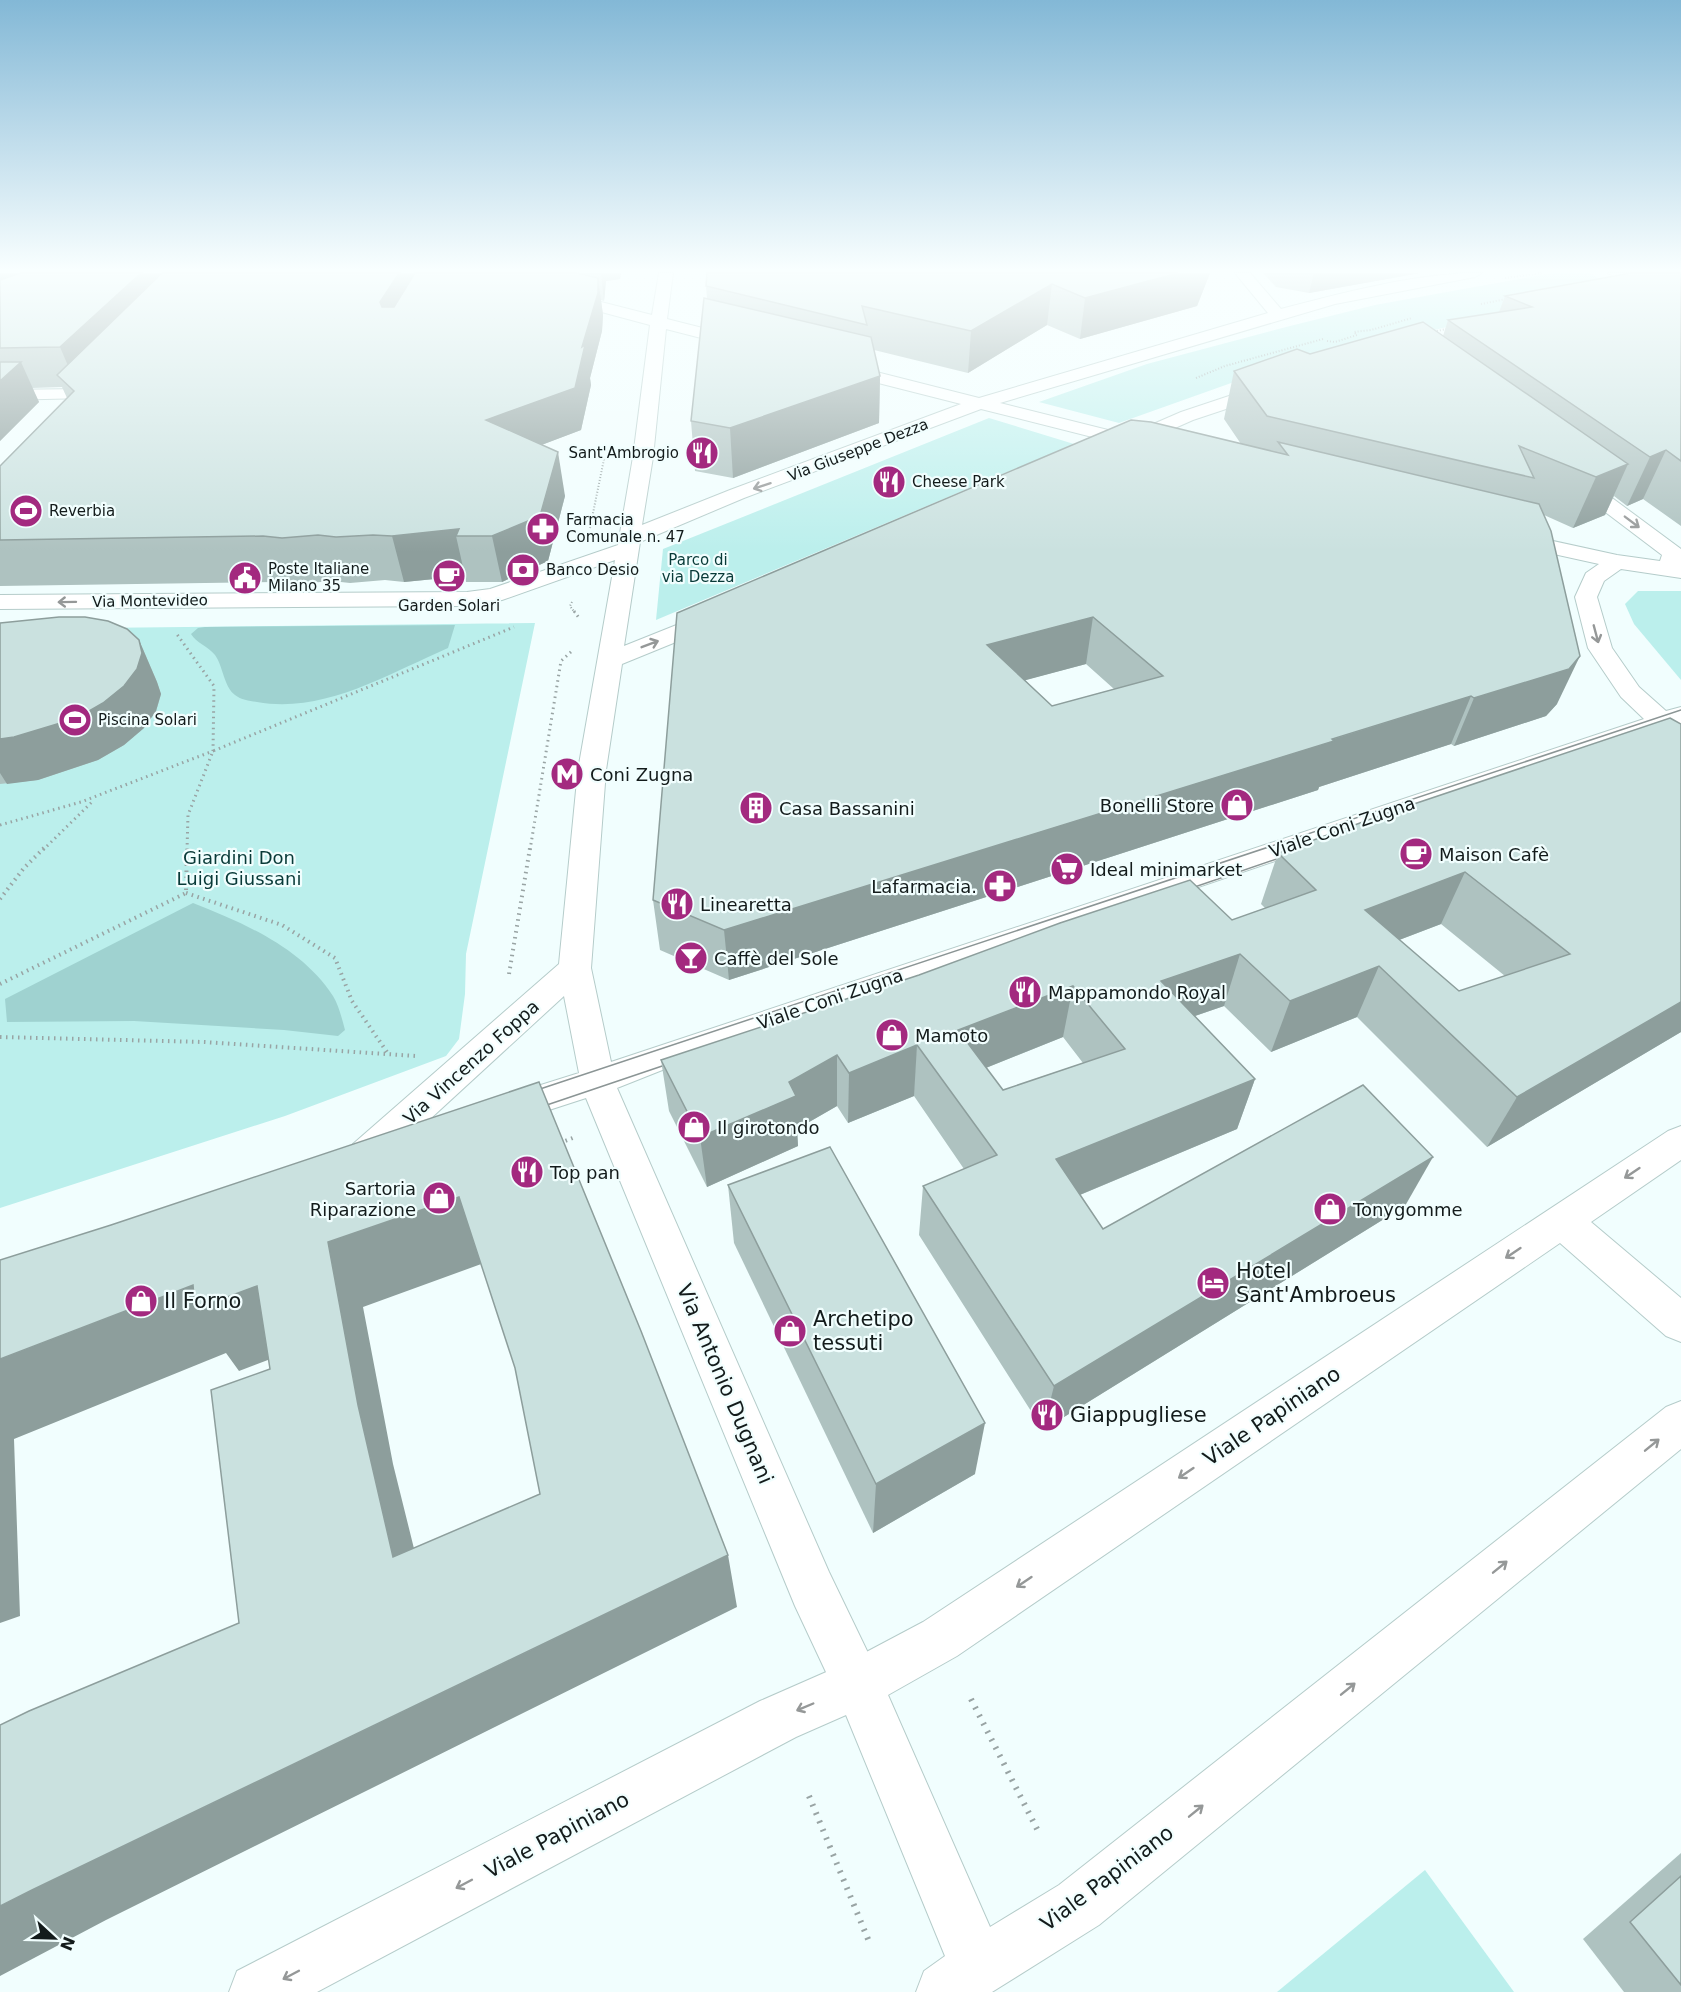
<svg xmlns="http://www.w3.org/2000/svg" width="1681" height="1992" font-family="'DejaVu Sans',sans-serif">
	<rect width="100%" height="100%" fill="#f1fefe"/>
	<g fill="#bbefec">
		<polygon points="1553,273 1589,273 1623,292 1521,310 1343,351 1234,382 1119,423 1039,402 1147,364 1290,326 1375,305"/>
		<polygon points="989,418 1074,444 656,620 663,549"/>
		<polygon points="1638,591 1681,591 1681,680 1634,624 1625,604"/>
		<polygon points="535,623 466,954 465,994 459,1039 446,1056 285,1116 0,1208 0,629"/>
		<polygon points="1425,1870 1514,1992 1277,1992"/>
	</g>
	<g fill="#9fd2d0">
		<path d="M455,625L448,648C388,674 324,714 257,702C250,701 241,700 235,695C224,687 223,666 215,655C208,646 196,643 191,634L198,628L205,627Z"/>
		<path d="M193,903C244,923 302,948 333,996C339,1006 342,1019 345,1030L338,1036L284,1030L134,1021L7,1022L5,999Z"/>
	</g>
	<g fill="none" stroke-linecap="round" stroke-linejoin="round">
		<defs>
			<g id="minor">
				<path d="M659,273H673L667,319L750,340L752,344L744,349L666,329L653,457L642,525L730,490L961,404L831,371L828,367L831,363L837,362L979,398L1268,313L1235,273H1250L1281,309C1341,293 1421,272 1482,273L1475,277L1335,304L1000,403L1128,435L1181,412L1265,384H1277L1280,388L1277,392L1193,420L1148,440L1155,445L1152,449L1145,451L1118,447L1116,443L981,409L744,498L640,542L624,646L709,612L717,610L725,612L729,617L725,622L622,664L606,770L591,968L611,1062L1644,719L1621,697L1588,648L1575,597L1586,573L1599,564L1504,543L1501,538L1504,533L1512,532L1617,555L1660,561L1662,555L1567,483L1564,479L1567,475H1581L1681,549V578L1621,569L1604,581L1597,597L1612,648L1639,687L1666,711L1681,707V732L1664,729L680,1063L617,1088L829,1572L883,1684L876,1702L858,1709L840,1702L795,1606L586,1098L503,1125L490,1121L485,1111L490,1101L579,1073L564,996L379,1166L366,1170L353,1166L347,1155L353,1144L559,964L578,770L615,560L502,600L467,606L0,609V595L467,592L490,589L618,545L633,457L650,325L553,299L550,296L558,291L652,315Z"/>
				<polygon points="1608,273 1626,273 1681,304 1681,315"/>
				<polygon points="83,389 89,390 92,394 89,398 0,400 0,390"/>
			</g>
			<polygon id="secondary" points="1681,1126 1681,1160 1591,1222 1681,1298 1681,1342 1666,1336 1560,1243 957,1656 888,1695 990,1927 1059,1885 1666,1407 1681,1401 1681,1449 1099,1925 992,1992 916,1992 924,1971 945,1956 846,1715 796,1737 317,1992 229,1992 237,1971 760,1701 840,1666 923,1622 1668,1131"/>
		</defs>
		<use href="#minor" stroke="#b5ccca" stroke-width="2"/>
		<use href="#secondary" stroke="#b5ccca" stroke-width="2"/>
		<g stroke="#99a4a4" stroke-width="2" stroke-dasharray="1 2" stroke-linecap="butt">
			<polyline points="1505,278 1543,273"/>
			<polyline points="1481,304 1506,299"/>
			<polyline points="1431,332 1447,329"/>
			<polyline points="1327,341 1335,342 1357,335 1354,332 1371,330 1412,318"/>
			<polyline points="1196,378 1225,366 1323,339"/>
			<polyline points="590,528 604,459"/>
			<polyline points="572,602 570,606 575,613"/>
		</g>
		<g stroke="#99a4a4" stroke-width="3" stroke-dasharray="1.5 4" stroke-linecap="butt">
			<polyline points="574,611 579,618"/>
			<polyline points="0,825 81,802 213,751 214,686 176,633"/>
			<polyline points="43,850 94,800"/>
			<polyline points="187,850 188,815 213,751 514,627"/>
			<polyline points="530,850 561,661 572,651"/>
		</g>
		<g stroke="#99a4a4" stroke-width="4" stroke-dasharray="1.5 4.5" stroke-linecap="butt">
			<polyline points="186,893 282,925 335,958 352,1001 389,1055"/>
			<polyline points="0,899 24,868 44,848"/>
			<polyline points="509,974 530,848"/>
			<polyline points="0,984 186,893 187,848"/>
			<polyline points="0,1037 204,1042 416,1056"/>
			<polyline points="560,1143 575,1137"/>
		</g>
		<g stroke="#99a4a4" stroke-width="6" stroke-dasharray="2 7" stroke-linecap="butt">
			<polyline points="971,1699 1040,1835"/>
			<polyline points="809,1796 870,1944"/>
		</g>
		<use href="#minor" fill="#fff" fill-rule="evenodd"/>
		<use href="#secondary" fill="#fff" fill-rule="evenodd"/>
		<g stroke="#8b9595" stroke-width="1.5">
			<polyline points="1180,892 1291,854"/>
			<polyline points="525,1094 1681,710"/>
			<polyline points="532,1110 677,1061"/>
		</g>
	</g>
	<g fill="#aec2c0" fill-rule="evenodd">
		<polygon points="0,273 621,273 620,279 606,281 604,301 601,300 603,315 602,331 590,378 591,385 581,430 541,445 565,496 548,561 502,582 466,582 465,576 404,582 385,580 350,583 332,581 297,584 279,582 0,586 0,466 67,398 62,387 32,388 39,402 0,441"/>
		<polygon points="707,273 1210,273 1197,306 1080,339 1047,325 968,373 874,350 880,376 879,423 733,478 695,471 691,421 707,298 706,286"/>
		<polygon points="1263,273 1420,273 1309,293 1276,287"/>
		<path d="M1681,273V526L1643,499L1627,506L1614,496L1605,515L1573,528L1544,515L1557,704L1546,716L1454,746L1451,744L1319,787L1318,790L729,980L660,950L653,900L1241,444L1224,419L1234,371L1310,354L1443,336L1448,320L1499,312L1505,296ZM1086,664L1114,689L1052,706L1025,680Z"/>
		<polygon points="0,623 139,640 157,682 161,694 156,711 144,728 124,745 98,760 38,780 0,784"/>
		<path d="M1681,724V1032L1487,1147L1357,1017L1271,1052L1224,1006L1195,1016L1255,1079L1237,1129L1080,1195L1103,1229L1405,1206L1043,1430L919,1235L923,1186L964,1169L914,1096L848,1123L837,1106L797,1129L798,1146L707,1187L669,1111L661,1060L1232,920L1265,908L1261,904L1278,853ZM1441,924L1505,976L1459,991L1399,940ZM1063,1037L1083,1063L1003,1090L986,1068Z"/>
		<polygon points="728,1185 975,1474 873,1533 734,1243"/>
		<polygon points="1681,1853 1681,1992 1624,1992 1583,1939"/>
	</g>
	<g fill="#8d9e9c">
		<polygon points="0,273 36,273 0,312"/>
		<polygon points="141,273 191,273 77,387 60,347"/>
		<polygon points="399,273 434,273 389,340 380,302"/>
		<polygon points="601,273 621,273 620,279 606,281 604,301"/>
		<polygon points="1178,273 1210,273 1197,306 1080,339 1085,298"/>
		<polygon points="1314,273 1420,273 1309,293"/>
		<polygon points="598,278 603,315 602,331 590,378 591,385 581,430 494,463 486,420 582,347"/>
		<polygon points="1052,284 1047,325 968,373 971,331"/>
		<polygon points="21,362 39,402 0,441 0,381"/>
		<polygon points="880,376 879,423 733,478 730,428"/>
		<polygon points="1666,450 1643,499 1627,506 1650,457"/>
		<polygon points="558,452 565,496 548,561 502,582 492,536"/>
		<polygon points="1628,464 1605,515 1573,528 1596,477"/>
		<polygon points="459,529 456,536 465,576 404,582 392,536"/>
		<polygon points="1093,617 1086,664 982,692 987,645"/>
		<polygon points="139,640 157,682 161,694 156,711 144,728 124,745 98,760 38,780 7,784 0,773 0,739"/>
		<polygon points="1580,656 1557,704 1546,716 1454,746 1474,698"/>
		<polygon points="1471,696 1451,744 1319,787 1318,790 729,980 724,930"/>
		<polygon points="1465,872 1441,924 1344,961 1365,910"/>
		<polygon points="1240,954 1224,1006 1148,1032 1161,981"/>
		<polygon points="1379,966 1357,1017 1271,1052 1290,1001"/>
		<polygon points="1073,986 1063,1037 953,1081 958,1030"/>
		<polygon points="1681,1002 1681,1032 1487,1147 1517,1097"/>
		<polygon points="917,1045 914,1096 848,1123 849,1073"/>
		<polygon points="837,1055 837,1106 797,1129 798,1146 707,1187 700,1137 789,1082"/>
		<polygon points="1255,1079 1237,1129 1046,1209 1056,1159"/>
		<polygon points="1433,1157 1405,1206 1043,1430 1054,1386"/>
		<polygon points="459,1197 484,1263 363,1307 393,1464 429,1609 393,1557 358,1405 328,1242"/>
		<polygon points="193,1285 257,1286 297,1349 239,1371 226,1353 14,1439 20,1616 0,1623 0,1359"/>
		<polygon points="985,1423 975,1474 873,1533 876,1484"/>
		<polygon points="728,1555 737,1607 106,1920 0,1976 0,1906 32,1890"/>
	</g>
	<g fill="#cae1df" stroke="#8d9e9c" stroke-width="1.5" fill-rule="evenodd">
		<polygon points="21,273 141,273 60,347 0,348 0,280"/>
		<polygon points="162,273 399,273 380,302 382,307 394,307 415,273 577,273 598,278 598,293 582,347 585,345 575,388 486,420 558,452 540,516 492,536 456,536 459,529 392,536 373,535 336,537 318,535 282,538 263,536 0,540 0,466 74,391 57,375"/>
		<polygon points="707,273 1178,273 1085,298 1052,284 971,331 862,306 867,325 706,286"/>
		<polygon points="1631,273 1681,273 1681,461 1666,450 1650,457 1448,320 1532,307 1505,296"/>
		<polygon points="704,298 871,337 880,376 730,428 691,421"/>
		<polygon points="1423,322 1628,464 1596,477 1519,446 1534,478 1267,416 1234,371 1297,349 1310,354"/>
		<polygon points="0,362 21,362 0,381"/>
		<path d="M1131,420L1151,422L1288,455L1278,442L1539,504L1551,531L1580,656L1569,669L1474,698L1471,696L1332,739L1334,741L724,930L653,900L677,613ZM1093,617L1163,676L1052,706L987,645Z"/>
		<polygon points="59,617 85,617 108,621 127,629 139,640 142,653 137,669 124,686 103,703 77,718 14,737 0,739 0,623"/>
		<path d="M1670,718L1681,724V1002L1517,1097L1379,966L1290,1001L1240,954L1161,981L1255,1079L1056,1159L1103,1229L1363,1085L1433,1157L1054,1386L923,1186L997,1155L917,1045L849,1073L837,1055L789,1082L796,1096L700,1137L661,1060L919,975L1060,923L1190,880L1232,920L1316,890L1278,853L1390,812ZM1465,872L1570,954L1459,991L1365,910ZM1073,986L1125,1049L1003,1090L958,1030Z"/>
		<path d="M539,1082L641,1331L728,1555L32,1890L0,1906V1725L29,1711L239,1623L211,1390L270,1369L257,1286L195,1309L193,1285L0,1359V1260L111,1225ZM459,1197L515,1368L540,1494L393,1557L358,1405L328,1242Z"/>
		<polygon points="830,1147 985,1423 876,1484 728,1185"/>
		<polygon points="1681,1876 1681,1985 1630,1922"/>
	</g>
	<defs><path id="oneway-shaft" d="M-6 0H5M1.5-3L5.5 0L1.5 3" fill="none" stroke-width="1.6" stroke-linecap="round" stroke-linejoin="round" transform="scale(1.5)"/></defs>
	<g stroke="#959898">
		<use href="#oneway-shaft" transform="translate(762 486) rotate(162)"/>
		<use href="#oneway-shaft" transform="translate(1632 522) rotate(37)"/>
		<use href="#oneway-shaft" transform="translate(67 602) rotate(179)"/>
		<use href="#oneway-shaft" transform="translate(1596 634) rotate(75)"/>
		<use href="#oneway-shaft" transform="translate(650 644) rotate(-21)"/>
		<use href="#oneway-shaft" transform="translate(1632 1173) rotate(146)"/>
		<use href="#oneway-shaft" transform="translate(1513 1253) rotate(146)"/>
		<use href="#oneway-shaft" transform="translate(1652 1445) rotate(-39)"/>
		<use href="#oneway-shaft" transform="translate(1186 1473) rotate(146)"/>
		<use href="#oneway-shaft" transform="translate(1500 1567) rotate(-39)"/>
		<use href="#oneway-shaft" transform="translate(1024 1582) rotate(146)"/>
		<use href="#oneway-shaft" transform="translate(1348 1689) rotate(-39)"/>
		<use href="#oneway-shaft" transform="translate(805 1707) rotate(157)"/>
		<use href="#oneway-shaft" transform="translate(1196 1811) rotate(-39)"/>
		<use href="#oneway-shaft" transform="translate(464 1884) rotate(152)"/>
		<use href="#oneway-shaft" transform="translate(291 1975) rotate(152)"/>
	</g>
	<linearGradient id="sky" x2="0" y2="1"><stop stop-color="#83b8d6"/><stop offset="0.49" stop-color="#f9ffff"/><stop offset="1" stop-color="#f9ffff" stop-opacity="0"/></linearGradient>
	<rect width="1681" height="552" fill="url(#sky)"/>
	<defs>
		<symbol id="restaurant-disc" viewBox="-11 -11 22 22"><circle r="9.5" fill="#a3297f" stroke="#f1fefe"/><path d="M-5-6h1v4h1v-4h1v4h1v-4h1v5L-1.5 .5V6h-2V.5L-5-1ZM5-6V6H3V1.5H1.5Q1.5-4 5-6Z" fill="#fff"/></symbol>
		<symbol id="stadium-disc" viewBox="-11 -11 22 22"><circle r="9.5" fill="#a3297f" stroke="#f1fefe"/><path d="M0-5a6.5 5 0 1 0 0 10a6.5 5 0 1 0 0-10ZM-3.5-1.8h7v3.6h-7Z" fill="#fff"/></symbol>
		<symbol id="pharmacy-disc" viewBox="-11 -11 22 22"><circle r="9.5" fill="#a3297f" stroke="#f1fefe"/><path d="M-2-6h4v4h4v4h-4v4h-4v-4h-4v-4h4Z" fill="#fff"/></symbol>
		<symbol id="bank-disc" viewBox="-11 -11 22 22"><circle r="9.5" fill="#a3297f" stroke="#f1fefe"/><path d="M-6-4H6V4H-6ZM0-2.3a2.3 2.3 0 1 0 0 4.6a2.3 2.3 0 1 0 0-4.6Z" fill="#fff"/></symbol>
		<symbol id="cafe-disc" viewBox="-11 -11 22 22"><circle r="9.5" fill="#a3297f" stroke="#f1fefe"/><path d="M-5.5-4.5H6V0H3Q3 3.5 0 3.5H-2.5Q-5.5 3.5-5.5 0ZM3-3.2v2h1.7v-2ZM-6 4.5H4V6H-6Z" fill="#fff"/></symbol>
		<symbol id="civic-disc" viewBox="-11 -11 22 22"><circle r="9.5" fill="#a3297f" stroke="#f1fefe"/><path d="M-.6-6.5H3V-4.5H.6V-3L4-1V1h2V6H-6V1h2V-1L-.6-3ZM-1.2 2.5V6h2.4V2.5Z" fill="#fff"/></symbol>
		<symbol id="metro-disc" viewBox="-11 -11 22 22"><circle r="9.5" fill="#a3297f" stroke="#f1fefe"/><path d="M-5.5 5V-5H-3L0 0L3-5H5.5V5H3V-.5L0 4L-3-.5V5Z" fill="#fff"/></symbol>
		<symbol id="shop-disc" viewBox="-11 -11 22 22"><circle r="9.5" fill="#a3297f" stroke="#f1fefe"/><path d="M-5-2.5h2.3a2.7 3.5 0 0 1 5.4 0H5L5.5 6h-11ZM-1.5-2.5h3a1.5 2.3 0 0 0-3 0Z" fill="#fff"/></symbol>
		<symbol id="building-disc" viewBox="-11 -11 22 22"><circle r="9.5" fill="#a3297f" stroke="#f1fefe"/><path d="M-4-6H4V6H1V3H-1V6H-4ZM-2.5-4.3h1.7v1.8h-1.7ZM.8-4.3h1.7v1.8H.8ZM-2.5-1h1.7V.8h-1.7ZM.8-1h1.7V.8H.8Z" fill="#fff"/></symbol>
		<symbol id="supermarket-disc" viewBox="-11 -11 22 22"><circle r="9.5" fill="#a3297f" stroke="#f1fefe"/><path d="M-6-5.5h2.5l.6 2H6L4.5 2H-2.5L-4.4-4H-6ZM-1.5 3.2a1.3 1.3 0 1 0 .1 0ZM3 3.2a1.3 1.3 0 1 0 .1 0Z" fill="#fff"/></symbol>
		<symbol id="bar-disc" viewBox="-11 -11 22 22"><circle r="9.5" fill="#a3297f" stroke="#f1fefe"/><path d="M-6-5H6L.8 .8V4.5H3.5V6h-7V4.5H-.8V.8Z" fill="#fff"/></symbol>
		<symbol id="hotel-disc" viewBox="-11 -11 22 22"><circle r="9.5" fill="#a3297f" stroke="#f1fefe"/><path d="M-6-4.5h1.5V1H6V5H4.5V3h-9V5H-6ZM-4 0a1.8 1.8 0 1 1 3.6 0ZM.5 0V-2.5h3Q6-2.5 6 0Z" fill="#fff"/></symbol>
	</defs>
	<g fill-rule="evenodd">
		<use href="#restaurant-disc" x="683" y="434" width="38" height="38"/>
		<use href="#restaurant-disc" x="870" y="463" width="38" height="38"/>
		<use href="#stadium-disc" x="7" y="492" width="38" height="38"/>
		<use href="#pharmacy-disc" x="524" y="510" width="38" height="38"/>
		<use href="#bank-disc" x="504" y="551" width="38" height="38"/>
		<use href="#cafe-disc" x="430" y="557" width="38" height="38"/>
		<use href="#civic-disc" x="226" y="559" width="38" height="38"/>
		<use href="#stadium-disc" x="56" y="701" width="38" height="38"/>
		<use href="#metro-disc" x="548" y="755" width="38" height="38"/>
		<use href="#shop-disc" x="1218" y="786" width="38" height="38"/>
		<use href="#building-disc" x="737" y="789" width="38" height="38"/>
		<use href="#cafe-disc" x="1397" y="835" width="38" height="38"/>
		<use href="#supermarket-disc" x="1048" y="850" width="38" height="38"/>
		<use href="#pharmacy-disc" x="981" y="867" width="38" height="38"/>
		<use href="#restaurant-disc" x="658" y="885" width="38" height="38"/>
		<use href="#bar-disc" x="672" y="939" width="38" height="38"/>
		<use href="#restaurant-disc" x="1006" y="973" width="38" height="38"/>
		<use href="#shop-disc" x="873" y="1016" width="38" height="38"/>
		<use href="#shop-disc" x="675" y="1108" width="38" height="38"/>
		<use href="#restaurant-disc" x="508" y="1153" width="38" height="38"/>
		<use href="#shop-disc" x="420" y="1179" width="38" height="38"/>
		<use href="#shop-disc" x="1311" y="1190" width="38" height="38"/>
		<use href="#hotel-disc" x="1194" y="1264" width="38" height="38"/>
		<use href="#shop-disc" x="122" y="1282" width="38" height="38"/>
		<use href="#shop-disc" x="771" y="1312" width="38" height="38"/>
		<use href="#restaurant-disc" x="1028" y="1396" width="38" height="38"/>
	</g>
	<g text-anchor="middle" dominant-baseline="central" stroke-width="4.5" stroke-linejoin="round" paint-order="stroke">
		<g font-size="15" fill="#131b1b" stroke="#f1fefe">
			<text transform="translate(858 450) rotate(-21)">Via Giuseppe Dezza</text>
			<text transform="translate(150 601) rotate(-1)">Via Montevideo</text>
		</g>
		<g font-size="15" fill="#131b1b" stroke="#f1fefe" text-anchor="start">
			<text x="679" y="453" text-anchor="end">Sant'Ambrogio</text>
			<text x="912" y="482">Cheese Park</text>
			<text x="49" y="511">Reverbia</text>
			<text x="566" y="520">Farmacia<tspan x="566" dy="17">Comunale n. 47</tspan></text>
			<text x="268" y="569">Poste Italiane<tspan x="268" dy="17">Milano 35</tspan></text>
			<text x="546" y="570">Banco Desio</text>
			<text x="449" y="606" text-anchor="middle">Garden Solari</text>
			<text x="98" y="720">Piscina Solari</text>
		</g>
		<g font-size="15" fill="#083a38" stroke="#f1fefe">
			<text x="698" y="560">Parco di<tspan x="698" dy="17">via Dezza</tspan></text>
		</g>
		<g font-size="18" fill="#131b1b" stroke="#f1fefe" text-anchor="start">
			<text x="590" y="774">Coni Zugna</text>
			<text x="1214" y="805" text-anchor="end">Bonelli Store</text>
			<text x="779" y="808">Casa Bassanini</text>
			<text x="1439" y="854">Maison Cafè</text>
			<text x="1090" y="869">Ideal minimarket</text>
			<text x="977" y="886" text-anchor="end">Lafarmacia.</text>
			<text x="700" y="904">Linearetta</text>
			<text x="714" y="958">Caffè del Sole</text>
			<text x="1048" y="992">Mappamondo Royal</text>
			<text x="915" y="1035">Mamoto</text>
			<text x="717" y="1127">Il girotondo</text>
			<text x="550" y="1172">Top pan</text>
			<text x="416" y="1188" text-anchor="end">Sartoria<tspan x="416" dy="21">Riparazione</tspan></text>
			<text x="1353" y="1209">Tonygomme</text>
		</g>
		<g font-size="18" fill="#131b1b" stroke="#f1fefe">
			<text transform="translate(1342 827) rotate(-19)">Viale Coni Zugna</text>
			<text transform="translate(830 999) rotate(-19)">Viale Coni Zugna</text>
			<text transform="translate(471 1062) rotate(-42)">Via Vincenzo Foppa</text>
		</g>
		<g font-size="18" fill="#083a38" stroke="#f1fefe">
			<text x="239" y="857">Giardini Don<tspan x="239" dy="21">Luigi Giussani</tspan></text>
		</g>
		<g font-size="21" fill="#131b1b" stroke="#f1fefe" text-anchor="start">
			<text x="1236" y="1271">Hotel<tspan x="1236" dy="24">Sant'Ambroeus</tspan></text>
			<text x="164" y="1301">Il Forno</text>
			<text x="813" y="1319">Archetipo<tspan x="813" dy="24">tessuti</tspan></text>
			<text x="1070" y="1415">Giappugliese</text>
		</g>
		<g font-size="21" fill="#131b1b" stroke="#f1fefe">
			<text transform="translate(725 1384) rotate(67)">Via Antonio Dugnani</text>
			<text transform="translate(1272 1416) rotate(-34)">Viale Papiniano</text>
			<text transform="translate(557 1835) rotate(-28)">Viale Papiniano</text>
			<text transform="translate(1107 1878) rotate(-37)">Viale Papiniano</text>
		</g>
	</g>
	<g transform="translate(54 1938) rotate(112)" stroke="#f1fefe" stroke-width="4.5" paint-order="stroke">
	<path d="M0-4.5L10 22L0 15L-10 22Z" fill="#131b1b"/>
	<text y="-9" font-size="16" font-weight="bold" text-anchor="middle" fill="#131b1b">N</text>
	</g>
</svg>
